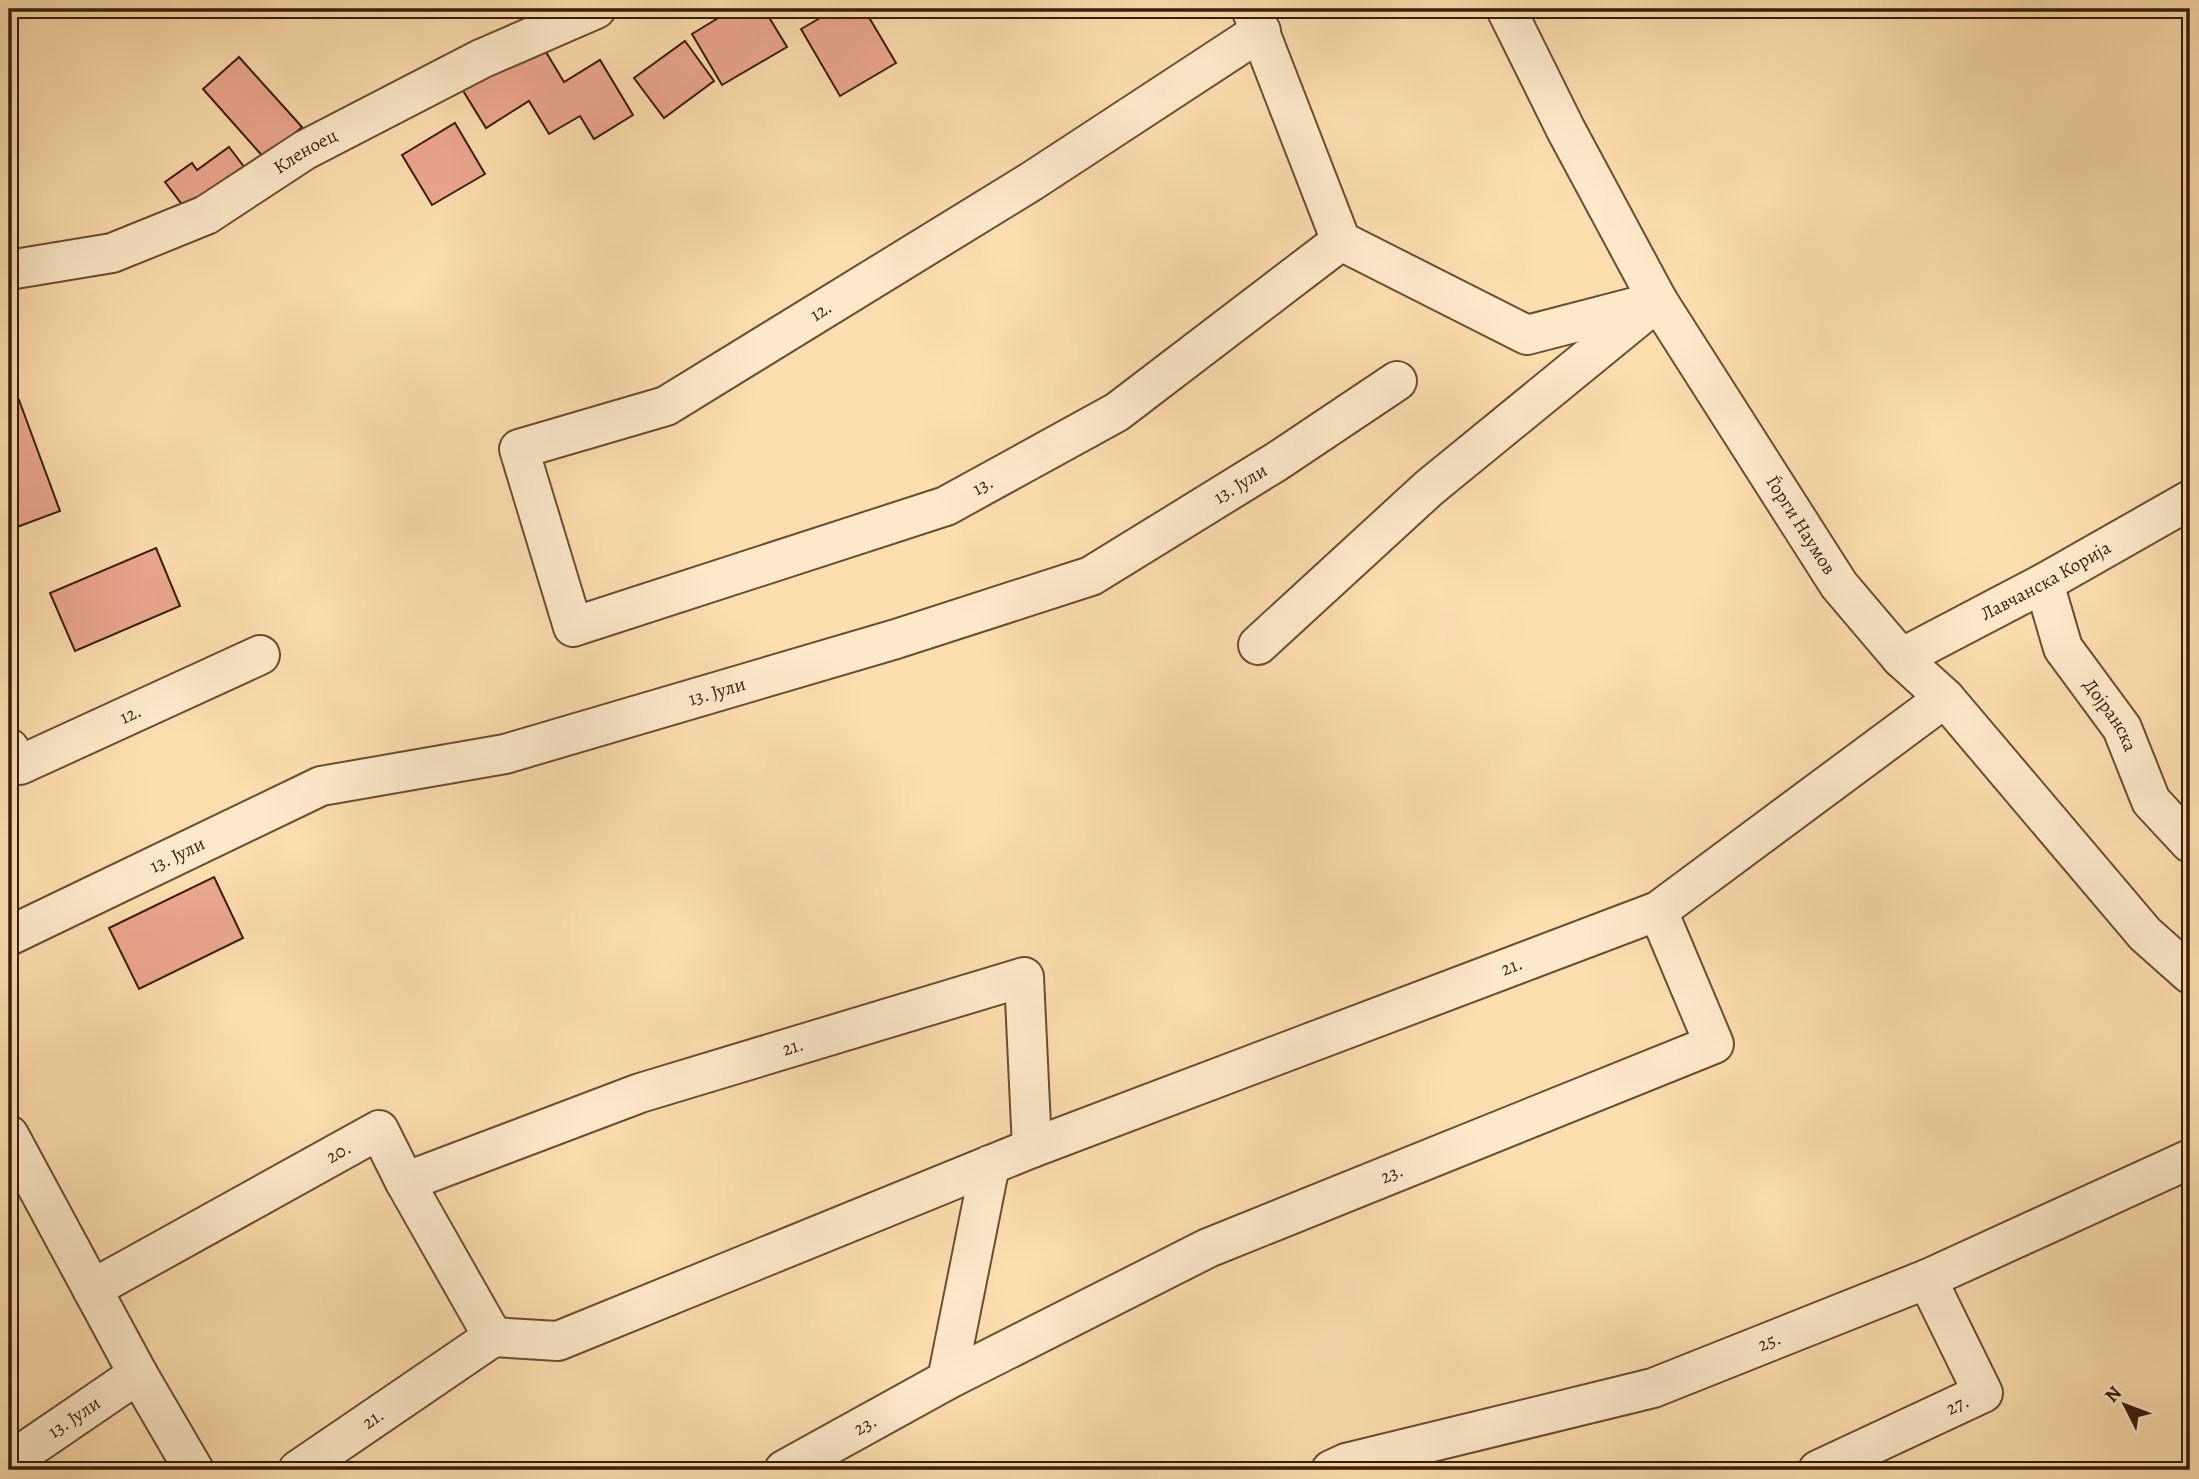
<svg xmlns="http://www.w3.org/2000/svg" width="2199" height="1479" font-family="Alegreya,serif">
	<rect width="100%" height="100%" fill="#fddeaf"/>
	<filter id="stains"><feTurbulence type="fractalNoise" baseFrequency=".00286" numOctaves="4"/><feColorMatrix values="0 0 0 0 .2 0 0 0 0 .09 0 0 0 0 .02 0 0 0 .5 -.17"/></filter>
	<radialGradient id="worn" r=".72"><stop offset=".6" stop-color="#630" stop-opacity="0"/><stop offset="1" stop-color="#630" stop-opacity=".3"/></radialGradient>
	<g fill="#eda892" stroke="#391d09" stroke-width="2">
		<polygon points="733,9 764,9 787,47 722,85 692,34"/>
		<polygon points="836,9 864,9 896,63 840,96 801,29"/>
		<polygon points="685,41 714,81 664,118 634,78"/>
		<polygon points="540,42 564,82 600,60 633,115 594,139 580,116 549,134 529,101 486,128 462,89"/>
		<polygon points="239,57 302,127 265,159 203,89"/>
		<polygon points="455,123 485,174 432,205 402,155"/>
		<polygon points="229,147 245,168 187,211 165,182 192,163 197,170"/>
		<polygon points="19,400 60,511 9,530 9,404"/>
		<polygon points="156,548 180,606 75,651 50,593"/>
		<polygon points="214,877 243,938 139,989 109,928"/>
	</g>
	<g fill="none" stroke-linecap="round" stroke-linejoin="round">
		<defs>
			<g id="minor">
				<polyline points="1251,9 1341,241 1527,335 1658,301"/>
				<path id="s1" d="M1506,9L1566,130L1658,301L1839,585L1901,658L1945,698L2145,934L2190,974"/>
				<path id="s2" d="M1261,31L1032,181L666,406L519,449L573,627L946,506L1117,412L1341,241"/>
				<path id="s3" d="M9,270L112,253L206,215L305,150L481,59L596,9"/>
				<path id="s4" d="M2044,583L2063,648L2122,728L2151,801L2190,843"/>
				<polyline points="1258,645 1429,488 1648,309"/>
				<path id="s5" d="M1901,658L2044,583L2190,500"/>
				<path id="s6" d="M9,748L20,765L260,655"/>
				<path id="s7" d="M9,936L321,786L505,754L896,639L1091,576L1276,462L1397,381"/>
				<polyline points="9,1135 138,1374 194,1470"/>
				<path id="s8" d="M405,1182L640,1093L1024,977L1032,1148"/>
				<path id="s9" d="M92,1289L379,1130L405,1182L493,1337"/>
				<polyline points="947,1380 990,1165"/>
				<path id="s10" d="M9,1462L138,1374"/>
				<path id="s11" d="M298,1470L493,1337L558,1341L1032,1148L1658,911L1945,698"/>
				<path id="s12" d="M784,1470L947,1380L1208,1248L1714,1044L1658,911"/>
				<path id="s13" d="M1331,1470L1346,1463L1653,1388L1927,1279L2190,1159"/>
				<path id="s14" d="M1818,1470L1983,1393L1927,1279"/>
			</g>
		</defs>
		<use href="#minor" stroke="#6a4d32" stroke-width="42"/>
		<use href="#minor" stroke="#feeacb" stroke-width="38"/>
	</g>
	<g text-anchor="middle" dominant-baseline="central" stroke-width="5" stroke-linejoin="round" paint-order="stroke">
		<g font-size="19" fill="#391d09" stroke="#feeacb">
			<text stroke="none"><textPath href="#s3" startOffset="324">Кленоец</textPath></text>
			<text transform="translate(821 311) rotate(-32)">12.</text>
			<text stroke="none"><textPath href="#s7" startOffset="1321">13. Јули</textPath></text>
			<text stroke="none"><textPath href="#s2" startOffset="1477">13.</textPath></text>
			<text stroke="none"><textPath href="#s1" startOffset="595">Ѓорги Наумов</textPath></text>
			<text stroke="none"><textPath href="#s5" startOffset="164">Лавчанска Корија</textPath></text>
			<text stroke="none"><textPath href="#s7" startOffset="754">13. Јули</textPath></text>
			<text stroke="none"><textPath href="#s6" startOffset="142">12.</textPath></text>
			<text stroke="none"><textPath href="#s4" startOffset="150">Дојранска</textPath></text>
			<text stroke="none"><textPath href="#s7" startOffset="187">13. Јули</textPath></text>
			<text stroke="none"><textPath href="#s11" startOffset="1326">21.</textPath></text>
			<text stroke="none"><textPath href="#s8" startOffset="411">21.</textPath></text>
			<text stroke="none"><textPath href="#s9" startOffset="282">20.</textPath></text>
			<text stroke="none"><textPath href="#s12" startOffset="677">23.</textPath></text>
			<text stroke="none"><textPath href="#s13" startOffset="458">25.</textPath></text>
			<text stroke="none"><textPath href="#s14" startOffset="154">27.</textPath></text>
			<text stroke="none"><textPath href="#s10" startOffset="79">13. Јули</textPath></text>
			<text stroke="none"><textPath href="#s11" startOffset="91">21.</textPath></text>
			<text stroke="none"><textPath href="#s12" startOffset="93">23.</textPath></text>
		</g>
	</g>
	<rect width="2199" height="1479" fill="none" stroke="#fddeaf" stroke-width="35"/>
	<rect x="10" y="10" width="2178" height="1458" fill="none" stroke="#391d09" stroke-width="3.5"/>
	<rect x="18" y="18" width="2164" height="1444" fill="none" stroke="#391d09" stroke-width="2"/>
	<g transform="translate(2125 1405) rotate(312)" stroke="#feeacb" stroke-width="5" paint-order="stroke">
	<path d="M0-5L12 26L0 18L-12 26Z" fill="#391d09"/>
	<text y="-10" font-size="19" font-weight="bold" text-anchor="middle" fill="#391d09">N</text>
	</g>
	<rect width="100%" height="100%" filter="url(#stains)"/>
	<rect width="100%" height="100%" fill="url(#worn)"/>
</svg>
